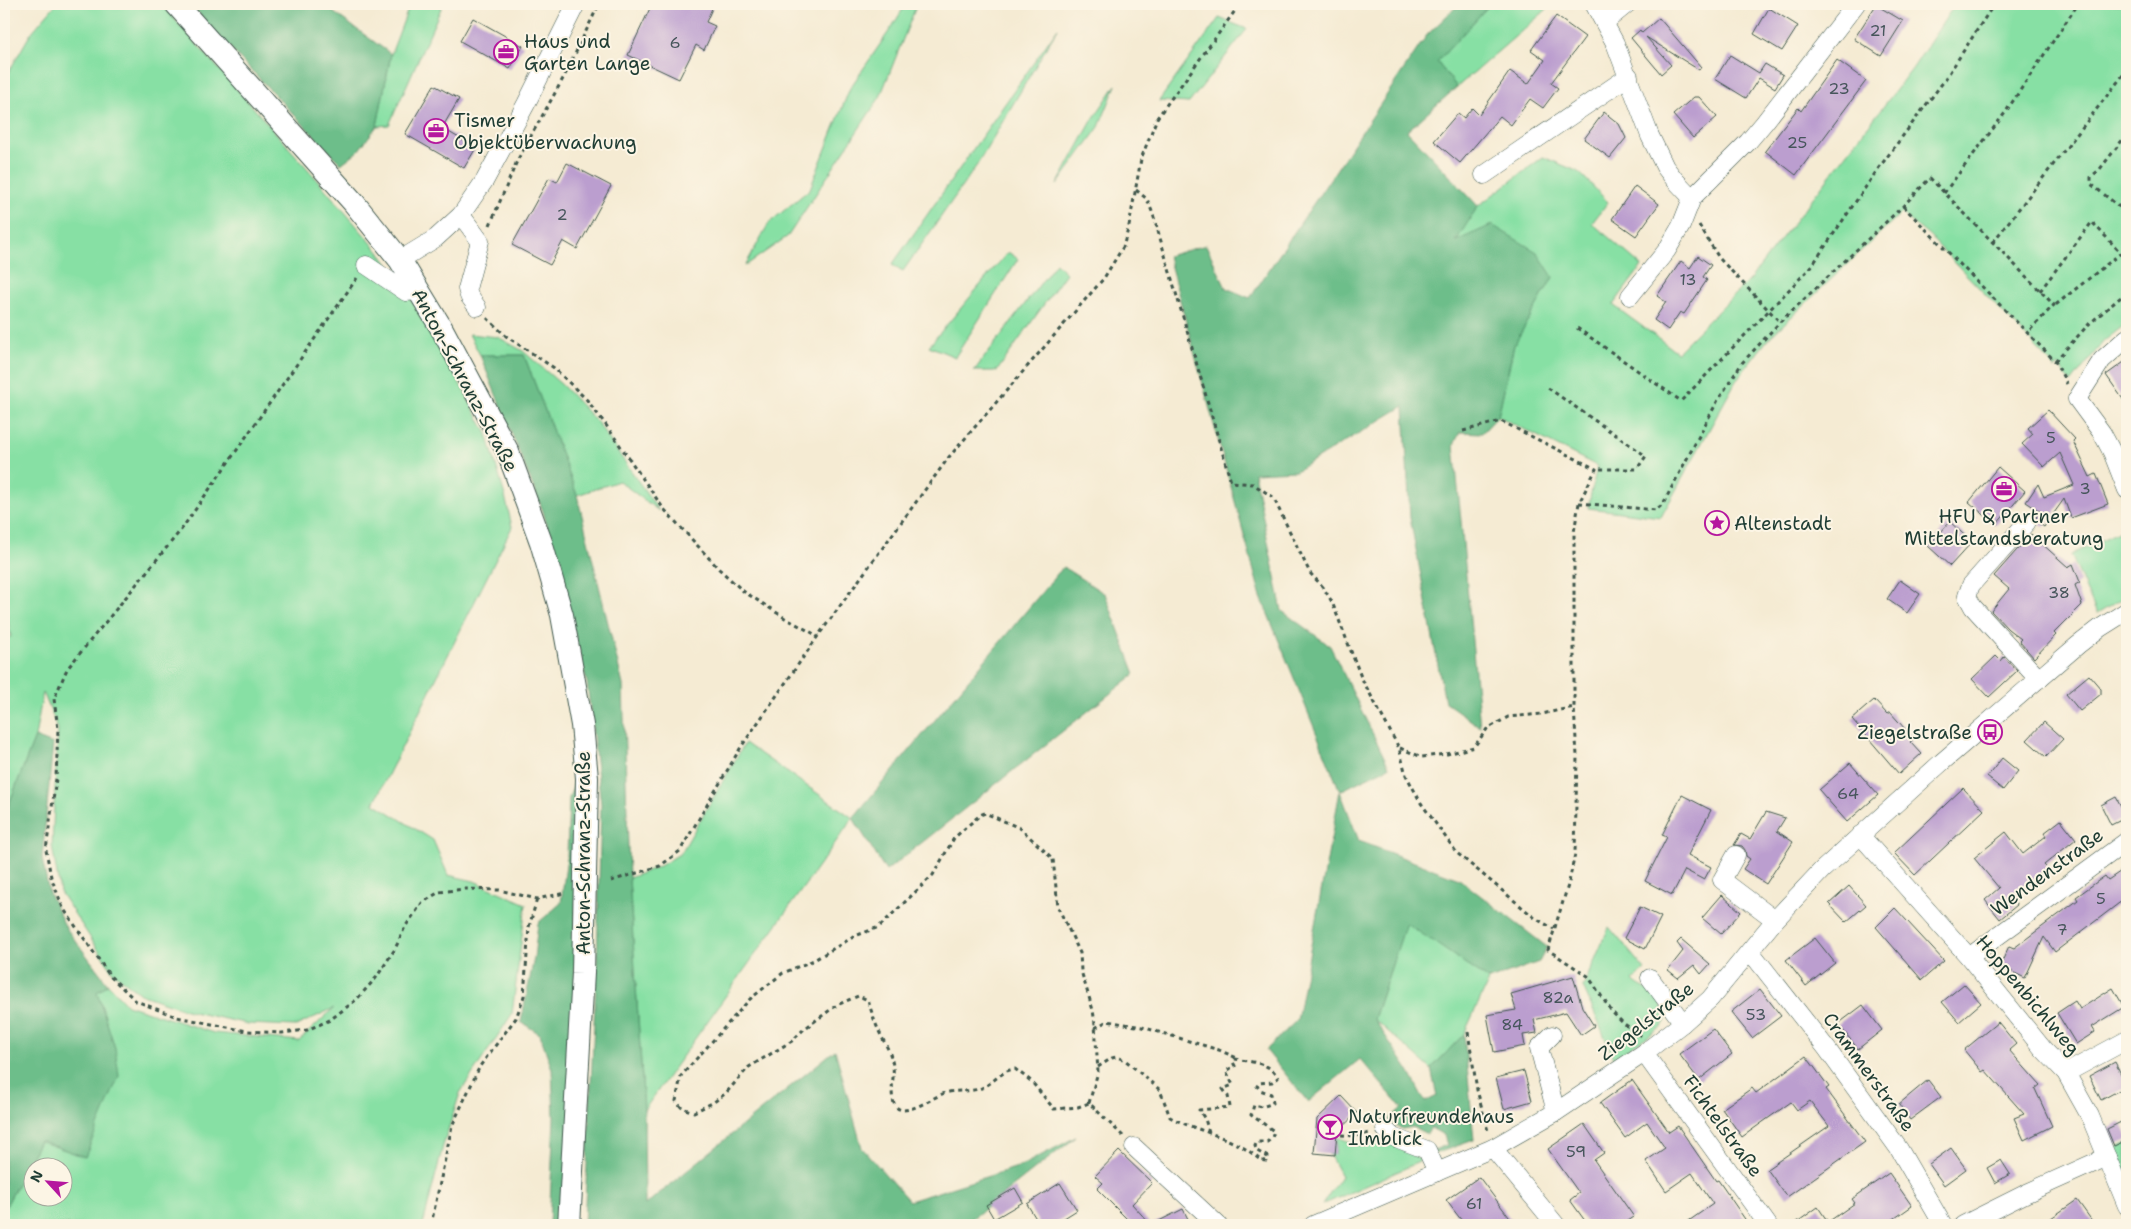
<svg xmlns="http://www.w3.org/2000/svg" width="2131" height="1229" font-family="'Shantell Sans',sans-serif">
	<rect width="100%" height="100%" fill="#fcf5e5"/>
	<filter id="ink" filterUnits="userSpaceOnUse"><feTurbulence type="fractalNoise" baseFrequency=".02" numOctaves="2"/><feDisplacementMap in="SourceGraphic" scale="10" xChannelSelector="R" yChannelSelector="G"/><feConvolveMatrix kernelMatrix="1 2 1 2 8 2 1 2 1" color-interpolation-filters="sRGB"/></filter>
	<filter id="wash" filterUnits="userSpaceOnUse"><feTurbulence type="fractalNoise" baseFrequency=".0096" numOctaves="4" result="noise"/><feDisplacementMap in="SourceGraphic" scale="20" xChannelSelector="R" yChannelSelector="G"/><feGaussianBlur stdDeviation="1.12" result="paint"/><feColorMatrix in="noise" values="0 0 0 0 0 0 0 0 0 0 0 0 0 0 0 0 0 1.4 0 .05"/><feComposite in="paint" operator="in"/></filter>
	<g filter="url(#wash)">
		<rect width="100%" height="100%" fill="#f5ebd3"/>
		<g fill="#87e0a4" stroke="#538e6c" fill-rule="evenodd">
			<path d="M56,4H161L307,168L380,253L425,319L487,434L505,496L512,527L374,803L433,840L448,875L474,881L526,904L512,1014L460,1093L443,1146L423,1225H4V1210L40,1141L85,1157L115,1048L97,992L108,984L127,1005L214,1033L299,1041L334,1008L296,1026L248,1024L189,1011L140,994L113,972L60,892L52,846L58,729L43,692L35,737L4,817V636L11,637L4,599V80L31,33ZM32,1166H62V1196H32Z"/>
			<polygon points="410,4 443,4 389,125 377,126 391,54"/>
			<polygon points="906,4 917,4 880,97 788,236 745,266 769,223 810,189 850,88 892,27"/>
			<polygon points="1490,4 1553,4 1457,87 1437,62"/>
			<polygon points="1955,4 2127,4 2127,323 2103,342 2071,383 2059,366 2055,369 2044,355 1929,236 1901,213 1769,338 1737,379 1661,517 1588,508 1597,466 1498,416 1514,345 1553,277 1455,241 1478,206 1543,157 1579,172 1608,202 1592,223 1642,266 1613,305 1677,352 1751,278 1913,68"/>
			<polygon points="1219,18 1247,29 1189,103 1159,101"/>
			<polygon points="1058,28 977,165 903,271 892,265"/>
			<polygon points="1116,85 1099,127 1057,185 1093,119"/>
			<polygon points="1008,252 1018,259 955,357 929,346"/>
			<polygon points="1056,263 1066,273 997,371 974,371"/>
			<polygon points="469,334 498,337 523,351 562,385 597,422 659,511 619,481 577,495 524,355 480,355"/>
			<polygon points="2124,529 2127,537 2127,596 2097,614 2071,555"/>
			<polygon points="745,743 853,818 644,1110 629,878 660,866 681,853"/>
			<polygon points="1406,922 1489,980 1464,1034 1431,1069 1374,1019"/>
			<path d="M1609,927L1645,970L1633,980C1639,987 1644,987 1650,991C1659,997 1664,1010 1666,1020L1662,1027L1614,1058L1583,987Z"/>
			<polygon points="1337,1137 1361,1146 1386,1142 1421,1159 1419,1162 1322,1205 1341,1176 1329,1154 1335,1154"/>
			<polygon points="2127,1143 2127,1191 2111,1152"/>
		</g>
		<g fill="#6dbe8a" stroke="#467e5f">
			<polygon points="191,4 322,4 391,54 377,126 358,151 341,164 208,25"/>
			<polygon points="1459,4 1490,4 1437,62 1457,87 1407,131 1478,206 1456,241 1492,225 1537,252 1553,277 1514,345 1498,416 1482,433 1460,432 1454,445 1480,727 1445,702 1410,518 1404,406 1296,471 1254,473 1282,611 1330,646 1389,767 1340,791 1359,841 1459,879 1547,947 1539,962 1489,980 1406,923 1374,1019 1409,1071 1425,1102 1437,1096 1431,1069 1464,1034 1474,1140 1434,1154 1434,1150 1447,1145 1444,1135 1431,1128 1427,1134 1413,1127 1402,1129 1388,1120 1402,1108 1360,1059 1308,1102 1266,1050 1297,1020 1340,791 1261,597 1168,256 1206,245 1226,288 1250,298 1427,35"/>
			<polygon points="480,355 524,355 577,495 623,685 629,878 644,1110 645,1205 835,1050 862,1148 909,1201 1021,1166 1076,1137 964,1225 584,1225 597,963 601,804 587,682 543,511"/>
			<polygon points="1063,567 1105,594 1135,674 886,871 853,818"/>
			<polygon points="35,737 53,744 42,858 49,893 66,928 108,984 97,992 115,1048 119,1076 85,1157 40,1141 4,1210 4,1076 7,1051 4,1036 4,817"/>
			<polygon points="577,776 572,1225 549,1225 554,1118 552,1069 540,1034 521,1022 534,958 538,923 561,903 567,858 569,798"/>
		</g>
		<g id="blocks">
			<g fill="#bb9ecf">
				<polygon points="652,4 714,4 706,22 715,26 704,50 696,45 679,79 628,55"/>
				<polygon points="1876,5 1903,21 1881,56 1854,39"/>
				<polygon points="1769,8 1798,26 1782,51 1754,34"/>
				<polygon points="1556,16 1585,37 1551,83 1558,88 1543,108 1530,99 1511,125 1500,116 1460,163 1434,141 1458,113 1464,118 1472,108 1479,115 1510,71 1528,84 1545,60 1531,50"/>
				<polygon points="473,18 523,46 510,69 460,41"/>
				<polygon points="1659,18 1701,67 1699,70 1646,37 1671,65 1661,74 1631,38 1640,30 1642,33"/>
				<polygon points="1730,55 1759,73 1765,64 1783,75 1775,88 1759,78 1746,98 1715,79"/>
				<polygon points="1837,60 1866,81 1796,175 1765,151 1798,108 1801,111"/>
				<polygon points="434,85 459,99 442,128 476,148 464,168 405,134"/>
				<polygon points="1694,97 1699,97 1717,117 1693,138 1673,115"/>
				<polygon points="1604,112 1619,124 1626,138 1610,158 1584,139"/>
				<polygon points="567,163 611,186 577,249 563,241 550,265 512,245 549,178 557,182"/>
				<polygon points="1635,186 1659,204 1636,236 1612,219"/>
				<polygon points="1698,256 1711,265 1703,277 1707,280 1684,314 1680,312 1668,330 1654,320 1666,302 1657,296 1681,261 1690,268"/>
				<polygon points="2127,360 2127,405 2106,375"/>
				<polygon points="2048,410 2075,439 2073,441 2090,477 2096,474 2108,504 2071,518 2064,499 2044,527 2037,522 2036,517 2040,511 2026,502 2038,484 2044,497 2074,485 2060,453 2044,467 2022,444 2033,434 2028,428"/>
				<polygon points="1998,467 2025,491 1996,525 1969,502"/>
				<polygon points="1950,522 1972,542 1950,566 1928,546"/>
				<polygon points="2031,534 2068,567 2073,564 2080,582 2075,585 2082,605 2054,633 2056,635 2034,658 2019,641 2021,639 2008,629 1991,611 2009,589 1994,576"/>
				<polygon points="1900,580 1920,594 1907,613 1887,599"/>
				<polygon points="1996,656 2001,661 2004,657 2017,671 1989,697 1972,679"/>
				<polygon points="2089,675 2101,689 2101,694 2080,711 2066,694"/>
				<polygon points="1874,700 1887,714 1890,712 1914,739 1910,742 1921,754 1899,774 1852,719"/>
				<polygon points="2044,722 2063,739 2046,757 2027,740"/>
				<polygon points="2002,758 2018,771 2003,790 1987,777"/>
				<polygon points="1850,763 1878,795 1847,822 1819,790"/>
				<polygon points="1963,788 1984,810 1915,875 1894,853"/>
				<polygon points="1682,795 1711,810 1688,855 1711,867 1704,880 1685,870 1672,895 1645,881 1667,837 1662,835"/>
				<polygon points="2116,797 2127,817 2111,825 2101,805"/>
				<polygon points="1766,812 1785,818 1777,831 1793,842 1766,884 1743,869 1750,859 1746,856 1745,850 1742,846 1734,845 1741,834 1750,839"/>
				<polygon points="2061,820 2076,839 2044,865 2047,868 2011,897 2017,905 2000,919 1985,900 1999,888 1974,858 2006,832 2023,854 2046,836 2044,833"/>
				<polygon points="2127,867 2127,897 2055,952 2044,937 2025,978 2000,966 2009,946 2014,948 2078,900 2076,897 2105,876 2108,880"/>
				<polygon points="1849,886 1866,905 1846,922 1829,904"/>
				<polygon points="1722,895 1741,912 1721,934 1702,918"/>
				<polygon points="1640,907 1661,917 1645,949 1624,938"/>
				<polygon points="1895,908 1944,961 1922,980 1876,927"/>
				<polygon points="1815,938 1835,963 1806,986 1786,960"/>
				<polygon points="1681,939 1710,964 1701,974 1694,965 1678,978 1668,970 1683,951 1677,943"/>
				<polygon points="1573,976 1582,1007 1594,1026 1581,1035 1566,1012 1534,1020 1537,1033 1523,1035 1525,1046 1494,1052 1487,1015 1516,1010 1511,994"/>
				<polygon points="1964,984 1981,1003 1959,1022 1942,1002"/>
				<polygon points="2113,988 2124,1007 2092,1027 2095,1032 2076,1044 2057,1013 2075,1001 2080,1009"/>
				<polygon points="1760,989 1781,1016 1752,1038 1731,1012"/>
				<polygon points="1863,1005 1882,1030 1858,1049 1838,1024"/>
				<polygon points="1998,1022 2016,1044 2009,1050 2040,1085 2035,1089 2052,1126 2024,1140 2014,1118 2024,1114 1985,1070 1982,1072 1964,1050"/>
				<polygon points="1713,1029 1732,1054 1699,1080 1679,1054"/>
				<polygon points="1806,1056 1829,1087 1826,1089 1865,1142 1787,1197 1767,1169 1829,1126 1810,1101 1797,1110 1791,1102 1742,1137 1722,1109 1752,1088 1756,1093"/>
				<polygon points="2115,1062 2127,1086 2101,1100 2089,1076"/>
				<polygon points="1524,1071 1532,1101 1504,1109 1496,1078"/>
				<polygon points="1632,1080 1669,1132 1678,1126 1716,1181 1718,1180 1749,1225 1683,1225 1713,1204 1692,1173 1666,1191 1646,1161 1665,1148 1647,1122 1625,1138 1600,1103"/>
				<polygon points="1928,1080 1941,1097 1910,1120 1899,1104"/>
				<polygon points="1341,1096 1357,1113 1337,1132 1335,1155 1314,1153 1317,1119"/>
				<polygon points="2121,1122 2127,1135 2127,1140 2114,1146 2107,1129"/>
				<polygon points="1584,1124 1604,1153 1594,1160 1634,1217 1622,1225 1588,1225 1570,1200 1579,1193 1548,1149"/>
				<polygon points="1951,1148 1966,1169 1944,1185 1929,1164"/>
				<polygon points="1119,1151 1152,1183 1132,1204 1151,1225 1183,1209 1191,1225 1133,1225 1097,1189 1103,1183 1095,1176"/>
				<polygon points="2001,1160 2010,1174 1995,1183 1987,1168"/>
				<polygon points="1889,1173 1912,1206 1885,1225 1793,1225 1818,1207 1828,1222 1855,1203 1852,1199"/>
				<polygon points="1479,1177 1515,1225 1465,1225 1446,1200"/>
				<polygon points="1060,1183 1077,1210 1053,1225 1040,1225 1027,1204"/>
				<polygon points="1015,1188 1023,1202 994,1219 986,1205"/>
				<polygon points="2077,1200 2095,1225 2041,1225"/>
			</g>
		</g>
	</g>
	<g filter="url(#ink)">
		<use href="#blocks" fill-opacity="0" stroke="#3f574c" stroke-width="1"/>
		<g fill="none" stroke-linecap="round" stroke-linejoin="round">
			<defs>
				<g id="minor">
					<polyline points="1594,4 1615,43 1650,136 1665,167 1675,180 1692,198"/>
					<polyline points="1605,22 1627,4"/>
					<polyline points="1484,175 1629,76"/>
					<polyline points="461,215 480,241 467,289 469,296 477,307"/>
					<polyline points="400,260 436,238 461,215 485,180 526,104 576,4"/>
					<polyline points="366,265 406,292 419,291"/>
					<polyline points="1630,296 1667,250 1681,226 1692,198 1748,142 1764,123 1856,4"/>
					<polyline points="2127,338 2102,360 2077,399 2102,433 2112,452 2127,490"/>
					<polyline points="2027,522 1971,585 1967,596 1973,607 2039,679"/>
					<polyline points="1860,835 1969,957 2043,1049 2066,1073 2090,1116 2127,1206"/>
					<polyline points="1736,855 1722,880 1775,920"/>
					<polyline points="1750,951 1827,1049 1899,1149 1943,1225"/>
					<polyline points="1969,957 2127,841"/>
					<polyline points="1650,978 1683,1023"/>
					<polyline points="1552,1035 1539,1048 1556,1112"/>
					<polyline points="1644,1053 1768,1225"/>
					<polyline points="2066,1073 2127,1040"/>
					<polyline points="1385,1129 1393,1137 1427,1150 1437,1172"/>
					<polyline points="1134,1147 1218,1225"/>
					<polyline points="1493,1148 1556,1225"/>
					<polyline points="1313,1225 1493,1148 1556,1112 1644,1053 1683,1023 1710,999 1775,920 1822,870 1942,762 2078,645 2100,628 2127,611"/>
					<polyline points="1963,1225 2027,1193 2107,1157"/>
				</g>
				<polyline id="major" points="176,4 354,203 400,260 442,329 508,452 541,542 562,615 582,725 587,778 583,973 569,1225"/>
			</defs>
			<use href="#minor" stroke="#3f574c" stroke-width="19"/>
			<use href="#major" stroke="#3f574c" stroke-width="24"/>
			<g stroke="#3f574c" stroke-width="3" stroke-dasharray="4 4" stroke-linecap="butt">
				<polyline points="2127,134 2100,169 2091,177 2091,184 2127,213"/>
				<polyline points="1136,190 1147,199 1153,214 1231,482 1253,484 1273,497 1310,573 1323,587 1332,602 1361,677 1399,748 1406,775 1421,803 1457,853 1535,918 1554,929"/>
				<polyline points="1944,193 2005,113 2078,4"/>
				<polyline points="1903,206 2055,361 2067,384"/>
				<polyline points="490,225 517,161 565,75 599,4"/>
				<polyline points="1699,225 1719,258 1780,322"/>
				<polyline points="1993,242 2127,70"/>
				<polyline points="357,278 181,530 67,669 54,699 58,729 56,779 46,850 51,877 63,908 110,976 136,1001 177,1017 247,1031 282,1033 307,1030 330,1020 356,1000 376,978 395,949 405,927 422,903 439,892 464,889 499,890 537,899 565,893"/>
				<polyline points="2040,291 2092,222 2121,253 2053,307"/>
				<polyline points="487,318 506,336 554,368 587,400 606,425 663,508 719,569 743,591 785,618 818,636"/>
				<polyline points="1577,328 1681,401 1811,267 1878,169 1944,81 1994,4"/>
				<polyline points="2055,361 2089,324 2127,292"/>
				<polyline points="1548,388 1646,456 1637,469 1596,469"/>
				<polyline points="1463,431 1501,421 1596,469 1579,503 1574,532 1574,707 1577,756 1575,854 1569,882 1548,950 1588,976 1612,1012 1623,1023 1641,1036"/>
				<polyline points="1579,503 1656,510 1663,504 1718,400 1742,363 1780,322 1903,206 1930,178 2054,305 2027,333"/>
				<polyline points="1400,748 1422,757 1447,754 1474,747 1487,729 1508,717 1542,714 1574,707"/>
				<polyline points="611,881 660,866 680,851 741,747 818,636 949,457 1104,278 1123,247 1129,226 1141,159 1157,118 1240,4"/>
				<polyline points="1095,1028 1107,1021 1142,1027 1219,1050 1237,1058"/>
				<polyline points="1468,1032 1477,1090 1488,1131"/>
				<path d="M1098,1067L1112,1058L1117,1057L1125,1060L1160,1090L1170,1117C1200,1133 1234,1136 1260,1160L1266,1161L1268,1157L1257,1151L1255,1146L1257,1142H1267L1272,1138L1274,1131L1251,1115L1254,1105L1262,1107L1273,1103L1271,1094L1260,1090L1257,1086L1259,1083L1272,1082L1278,1078C1271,1062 1250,1062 1235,1059L1233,1062L1235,1066L1226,1071L1233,1085L1223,1089L1228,1096L1230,1107L1199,1110L1205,1119L1209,1132"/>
				<path d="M1089,1103L1098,1072L1095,1024L1093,1010L1081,971L1080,953L1058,907L1053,859L1020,828L985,813L980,815L954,838L933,875L879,927L855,936L814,960L783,973L750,999L681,1076L676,1101L682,1108L694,1112L714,1102L726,1093L749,1067L792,1041L804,1029L837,1005L858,996L868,1000C871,1010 874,1020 878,1029C882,1039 890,1050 892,1061C896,1074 889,1090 894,1103C900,1122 934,1096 945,1093C955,1090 968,1092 979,1089C992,1085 1001,1070 1015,1069L1031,1081L1054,1109L1078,1107L1089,1103L1123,1136"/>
				<polyline points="1341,1135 1356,1136 1370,1133"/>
				<polyline points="431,1225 452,1126 480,1066 516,1018 524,996 529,927 537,899"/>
			</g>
			<use href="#minor" stroke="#fff" stroke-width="18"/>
			<use href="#major" stroke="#fff" stroke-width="22"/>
		</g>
	</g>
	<defs>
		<symbol id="office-ring" viewBox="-11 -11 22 22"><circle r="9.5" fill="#fcf5e5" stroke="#b5179e" stroke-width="1.5"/><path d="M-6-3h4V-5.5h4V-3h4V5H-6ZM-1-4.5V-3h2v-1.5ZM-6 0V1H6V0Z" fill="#b5179e"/></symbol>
		<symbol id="sight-ring" viewBox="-11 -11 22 22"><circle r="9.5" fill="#fcf5e5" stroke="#b5179e" stroke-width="1.5"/><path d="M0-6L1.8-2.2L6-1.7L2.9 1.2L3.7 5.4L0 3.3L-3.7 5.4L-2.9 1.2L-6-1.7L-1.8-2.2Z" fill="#b5179e"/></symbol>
		<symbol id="bus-ring" viewBox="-11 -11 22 22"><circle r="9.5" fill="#fcf5e5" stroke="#b5179e" stroke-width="1.5"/><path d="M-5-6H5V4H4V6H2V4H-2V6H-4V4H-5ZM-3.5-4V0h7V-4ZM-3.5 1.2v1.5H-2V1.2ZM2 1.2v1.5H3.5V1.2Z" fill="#b5179e"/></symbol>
		<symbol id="bar-ring" viewBox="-11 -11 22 22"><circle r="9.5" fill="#fcf5e5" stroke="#b5179e" stroke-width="1.5"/><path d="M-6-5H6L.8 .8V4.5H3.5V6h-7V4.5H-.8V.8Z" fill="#b5179e"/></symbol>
	</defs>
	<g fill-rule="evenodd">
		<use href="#office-ring" x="492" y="38" width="28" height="28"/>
		<use href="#office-ring" x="422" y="117" width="28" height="28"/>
		<use href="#office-ring" x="1990" y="475" width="28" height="28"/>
		<use href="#sight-ring" x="1703" y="509" width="28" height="28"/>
		<use href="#bus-ring" x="1976" y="718" width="28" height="28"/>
		<use href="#bar-ring" x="1316" y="1113" width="28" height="28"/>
	</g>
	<g text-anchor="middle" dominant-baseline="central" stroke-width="4" stroke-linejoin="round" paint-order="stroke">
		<g font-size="16" fill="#46555b">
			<text x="1878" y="30">21</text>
			<text x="675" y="42">6</text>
			<text x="1839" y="88">23</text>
			<text x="1797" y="142">25</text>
			<text x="562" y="214">2</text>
			<text x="1688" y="279">13</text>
			<text x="2051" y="437">5</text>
			<text x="2085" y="488">3</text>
			<text x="2059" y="592">38</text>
			<text x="1848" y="793">64</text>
			<text x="2101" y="898">5</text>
			<text x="2062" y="929">7</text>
			<text x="1558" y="997">82a</text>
			<text x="1756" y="1014">53</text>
			<text x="1512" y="1024">84</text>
			<text x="1576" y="1151">59</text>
			<text x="1474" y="1203">61</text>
		</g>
		<g font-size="19" fill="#1f3d34" stroke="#fcf5e5" text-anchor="start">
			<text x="524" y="41">Haus und<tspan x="524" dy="22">Garten Lange</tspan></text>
			<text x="454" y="120">Tismer<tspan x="454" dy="22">Objektüberwachung</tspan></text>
			<text x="2004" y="516" text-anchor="middle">HFU &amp; Partner<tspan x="2004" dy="22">Mittelstandsberatung</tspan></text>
			<text x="1734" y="523">Altenstadt</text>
			<text x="1972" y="732" text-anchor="end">Ziegelstraße</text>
			<text x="1348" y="1116">Naturfreundehaus<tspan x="1348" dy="22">Ilmblick</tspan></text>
		</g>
		<g font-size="19" fill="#1f3d34" stroke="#fcf5e5">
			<text transform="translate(465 380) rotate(62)">Anton-Schranz-Straße</text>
			<text transform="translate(583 853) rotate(-90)">Anton-Schranz-Straße</text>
			<text transform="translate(2047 872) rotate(-36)">Wendenstraße</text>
			<text transform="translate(2028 995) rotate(50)">Hoppenbichlweg</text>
			<text transform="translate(1646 1021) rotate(-38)">Ziegelstraße</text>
			<text transform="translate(1869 1072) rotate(54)">Crammerstraße</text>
			<text transform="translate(1723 1126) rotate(54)">Fichtelstraße</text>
		</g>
	</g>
	<rect width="2131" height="1229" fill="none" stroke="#fcf5e5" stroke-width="20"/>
	<g transform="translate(48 1182) rotate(296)"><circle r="24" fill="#fcf5e5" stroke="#a4ab9e"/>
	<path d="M0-4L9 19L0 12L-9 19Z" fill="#b5179e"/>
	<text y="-8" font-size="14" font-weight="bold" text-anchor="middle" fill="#1f3d34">N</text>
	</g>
</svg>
